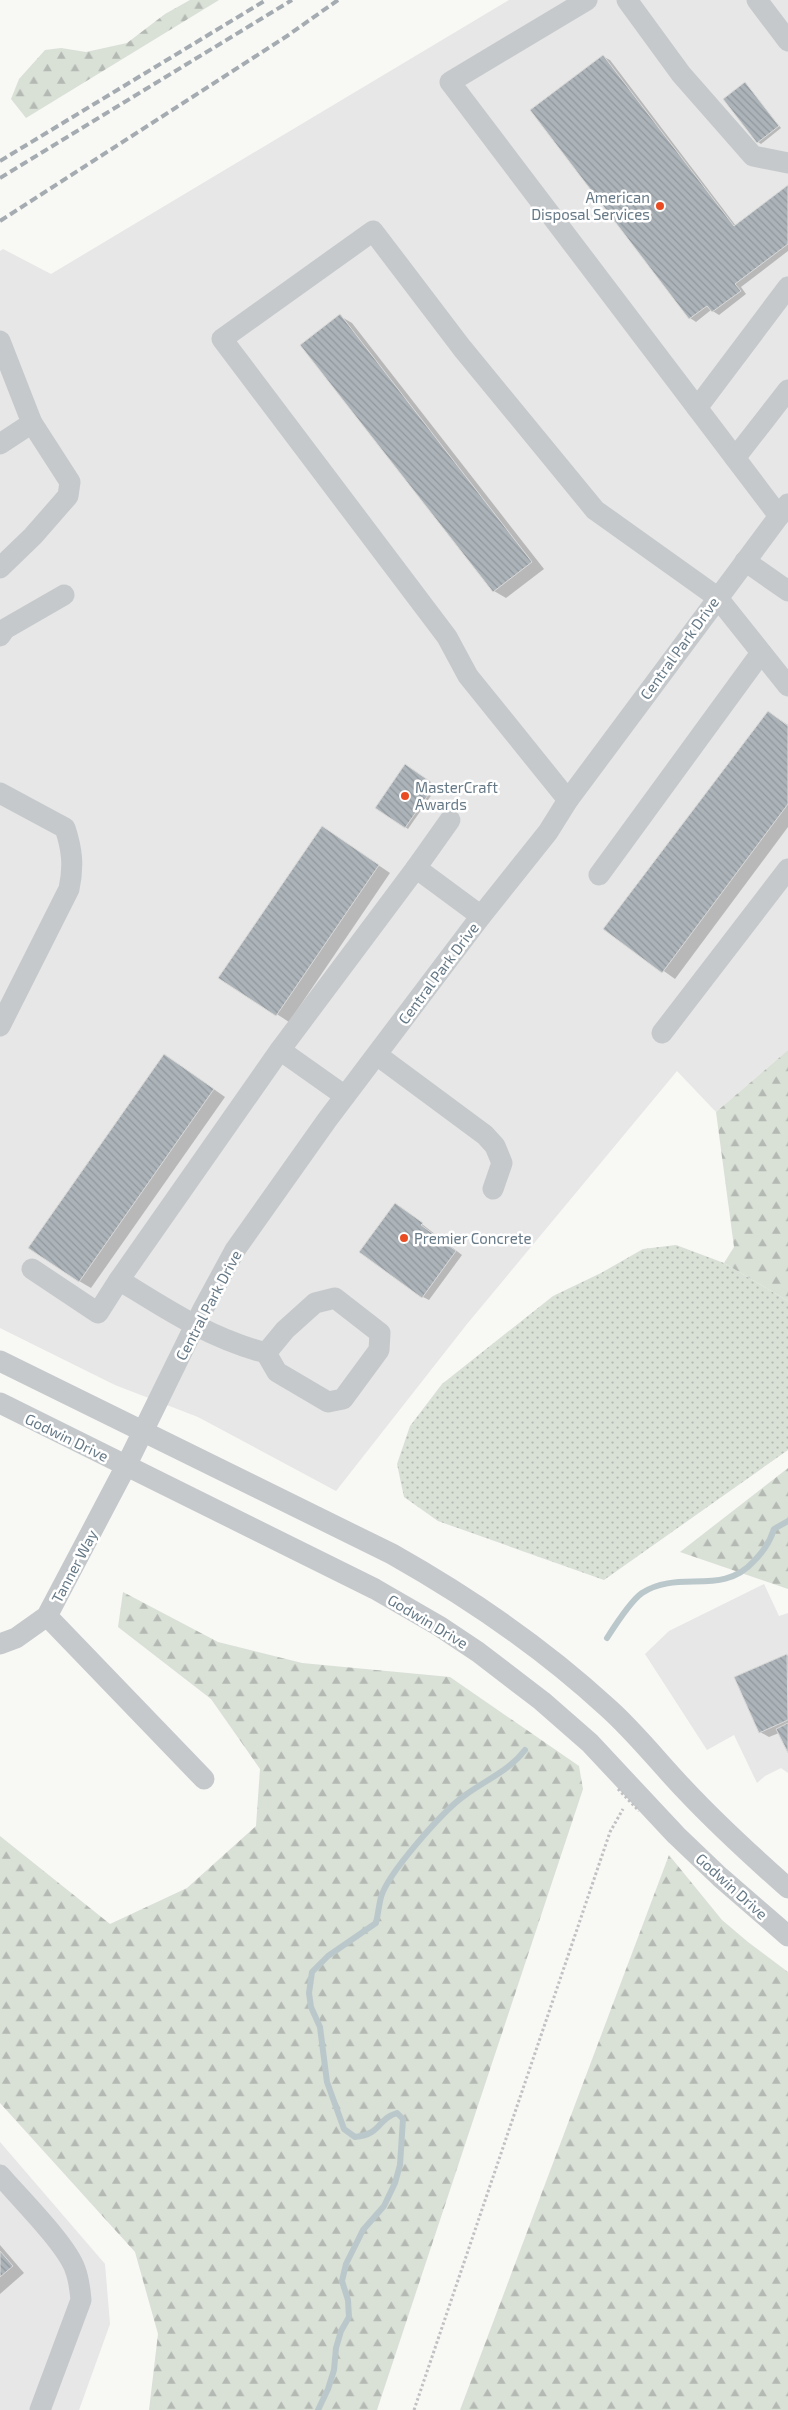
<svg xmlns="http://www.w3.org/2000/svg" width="788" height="2410" font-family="'Exo 2',sans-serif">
	<defs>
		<pattern id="green-dots" width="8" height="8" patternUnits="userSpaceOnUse" patternTransform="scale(1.25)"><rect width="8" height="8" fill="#d9e0d6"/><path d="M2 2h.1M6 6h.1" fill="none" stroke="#b4bab3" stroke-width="1.8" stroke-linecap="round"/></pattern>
		<pattern id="forest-firs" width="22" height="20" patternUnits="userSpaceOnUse" patternTransform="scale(1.25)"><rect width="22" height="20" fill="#d9e0d6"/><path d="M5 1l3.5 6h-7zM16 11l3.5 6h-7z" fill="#b4bab3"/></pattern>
		<pattern id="building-back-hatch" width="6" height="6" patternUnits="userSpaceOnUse" patternTransform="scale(1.25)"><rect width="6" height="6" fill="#acb4ba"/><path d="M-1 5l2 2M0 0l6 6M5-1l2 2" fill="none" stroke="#90979d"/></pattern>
	</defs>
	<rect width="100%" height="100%" fill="#f8f8f5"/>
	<g fill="#e6e7e6">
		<polygon points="509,0 788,0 788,1050 716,1112 677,1071 467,1324 336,1491 198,1417 115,1385 0,1328 0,251 3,249 51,274"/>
		<polygon points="764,1584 779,1616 788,1613 788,1773 781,1768 765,1776 757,1783 734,1735 707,1750 645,1654 669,1631"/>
		<polygon points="0,2142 105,2264 110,2324 79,2410 0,2410"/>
	</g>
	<polygon fill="url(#green-dots)" points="676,1245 724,1263 788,1301 788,1450 604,1580 438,1521 404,1497 397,1464 410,1426 442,1384 553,1296 601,1273 643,1249"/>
	<g fill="url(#forest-firs)">
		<polygon points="190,0 219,0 26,118 11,99 19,79 45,50 61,48 86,52 127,43 165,14"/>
		<polygon points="788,1050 788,1301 724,1263 734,1247 716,1112"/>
		<polygon points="788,1468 788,1589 680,1552"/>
		<polygon points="123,1592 218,1642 302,1663 450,1677 579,1766 583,1789 377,2410 149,2410 158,2334 135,2252 0,2103 0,1836 110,1924 187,1888 256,1826 260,1769 211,1699 118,1627"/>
		<polygon points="669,1855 722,1920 748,1942 788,1972 788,2410 460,2410"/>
	</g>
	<g fill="#0003">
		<polygon points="604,57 610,60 736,226 788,187 788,251 741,287 746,294 719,315 711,310 696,322 690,318"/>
		<polygon points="745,84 781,128 761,144 758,142"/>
		<polygon points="340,316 352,323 544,569 506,598 494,591"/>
		<polygon points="768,712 788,725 788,827 675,979 605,929"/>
		<polygon points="405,765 437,787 408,829 376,807"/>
		<polygon points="334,835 390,873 289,1022 220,977"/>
		<polygon points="177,1063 225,1097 91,1288 79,1281"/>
		<polygon points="396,1204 462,1255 429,1300 423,1297"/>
		<polygon points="787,1655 788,1656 788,1751 779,1733 769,1737 760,1732"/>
		<polygon points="0,2245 24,2273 0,2294"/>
	</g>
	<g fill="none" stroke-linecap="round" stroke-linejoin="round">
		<g stroke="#bbc8cb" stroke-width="6">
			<path d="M607,1638C614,1627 632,1600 642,1593C679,1569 722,1597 754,1561C764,1551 770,1542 774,1529L788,1521"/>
			<path d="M318,2410L328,2389L334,2370L336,2348L341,2331L349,2317L348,2300L342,2281L346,2264L363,2230L384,2206L395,2183L400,2165L403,2119L397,2113C377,2119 382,2134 355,2137L344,2129L327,2082L320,2027L311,2007L309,1993L312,1972L328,1956L376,1923C378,1914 379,1905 381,1897C388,1873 443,1811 464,1796C485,1780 508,1772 525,1750"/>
		</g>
	</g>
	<g fill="url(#building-back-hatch)" stroke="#d9d9d7">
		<polygon points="603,55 734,226 788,185 788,244 735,284 741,291 712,312 707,306 689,319 530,110"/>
		<polygon points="745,82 779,126 757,143 723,99"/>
		<polygon points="340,314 532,562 493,592 300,345"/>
		<polygon points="768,711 788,726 788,804 662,973 603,929"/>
		<polygon points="405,764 435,785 405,828 375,808"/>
		<polygon points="322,826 379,865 276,1016 218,978"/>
		<polygon points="164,1054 214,1089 79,1282 28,1248"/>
		<polygon points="395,1203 423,1223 421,1225 456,1251 422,1298 359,1252"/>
		<polygon points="787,1654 788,1720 759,1733 734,1677"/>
		<polygon points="788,1723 788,1753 776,1729"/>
		<polygon points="0,2251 13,2266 0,2277"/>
	</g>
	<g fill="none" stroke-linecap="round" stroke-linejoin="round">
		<polyline stroke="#bfc1c3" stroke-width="3" stroke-dasharray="2.5 2.5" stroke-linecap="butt" points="414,2410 610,1832 623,1809"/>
		<g stroke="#c5c9cc" stroke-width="21">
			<polyline points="587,0 450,82 779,516"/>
			<polyline points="627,0 681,74 753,156 788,163"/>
			<polyline points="757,0 788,41"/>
			<polyline points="0,341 32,423 0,444"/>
			<polyline points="697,408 788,287"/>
			<polyline points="735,458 788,390"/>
			<polyline points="745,561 788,591"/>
			<polyline points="0,568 33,536 68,496 70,482 32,423"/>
			<polyline points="0,636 5,629 64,595"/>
			<path d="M0,793L65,828C72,849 74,866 69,889L0,1026"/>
			<polyline points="568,800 468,676 447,637 222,339 373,231 462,348 595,510 717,597 788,686"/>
			<polyline points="416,868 450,820"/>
			<polyline points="599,875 761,653"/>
			<polyline points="662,1033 788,869"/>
			<polyline points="280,1050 345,1096"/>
			<polyline points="377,1055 485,1135 495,1146 502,1163 493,1189"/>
			<polyline points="32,1269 98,1313 119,1280"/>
			<path d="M266,1353L285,1330L315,1303L335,1298L380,1333L379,1350L343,1399L328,1402L277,1372L266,1353C209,1338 168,1310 119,1280L280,1050L416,868L481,916"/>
			<path d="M0,1361L392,1554C470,1598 542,1647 608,1708C636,1733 660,1764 686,1791C718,1825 753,1857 788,1888"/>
			<polyline points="0,1403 375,1589 439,1626 478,1652 542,1701 590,1743 676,1835 720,1877 788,1936"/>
			<polyline points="47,1616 204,1779"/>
			<polyline points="0,1644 16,1638 47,1616 126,1466 202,1311 235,1250 327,1120 481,916 548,832 568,800 788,504"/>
			<path d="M0,2175C19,2197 67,2245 75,2269C79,2279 80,2289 81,2300L40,2410"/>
		</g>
		<g stroke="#a5acb1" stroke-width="4" stroke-dasharray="8 4" stroke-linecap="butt">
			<polyline points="0,161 266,0"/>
			<polyline points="0,178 292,0"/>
			<polyline points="0,221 287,36 338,0"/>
		</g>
		<polyline stroke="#bfc1c3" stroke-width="3" stroke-dasharray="2.5 2.5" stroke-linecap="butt" points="618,1789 639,1811"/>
	</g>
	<g fill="#e94c23" stroke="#fff" stroke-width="2">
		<circle cx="660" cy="206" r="5"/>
		<circle cx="405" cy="796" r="5"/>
		<circle cx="404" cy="1238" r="5"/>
	</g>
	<g text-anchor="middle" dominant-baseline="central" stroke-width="5" stroke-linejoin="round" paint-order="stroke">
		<g font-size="15" fill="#667987" stroke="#fff" text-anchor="start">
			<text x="650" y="197" text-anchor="end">American<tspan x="650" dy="17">Disposal Services</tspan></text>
			<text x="415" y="787">MasterCraft<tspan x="415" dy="17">Awards</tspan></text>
			<text x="414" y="1238">Premier Concrete</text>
		</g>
		<g font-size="15" fill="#667987" stroke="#fff">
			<text transform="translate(679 648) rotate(-54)">Central Park Drive</text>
			<text transform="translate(438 973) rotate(-53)">Central Park Drive</text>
			<text transform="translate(208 1305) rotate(-62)">Central Park Drive</text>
			<text transform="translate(67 1437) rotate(26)">Godwin Drive</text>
			<text transform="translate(74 1566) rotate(-62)">Tanner Way</text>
			<text transform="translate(428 1621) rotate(31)">Godwin Drive</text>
			<text transform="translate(732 1886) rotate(42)">Godwin Drive</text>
		</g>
	</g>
</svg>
